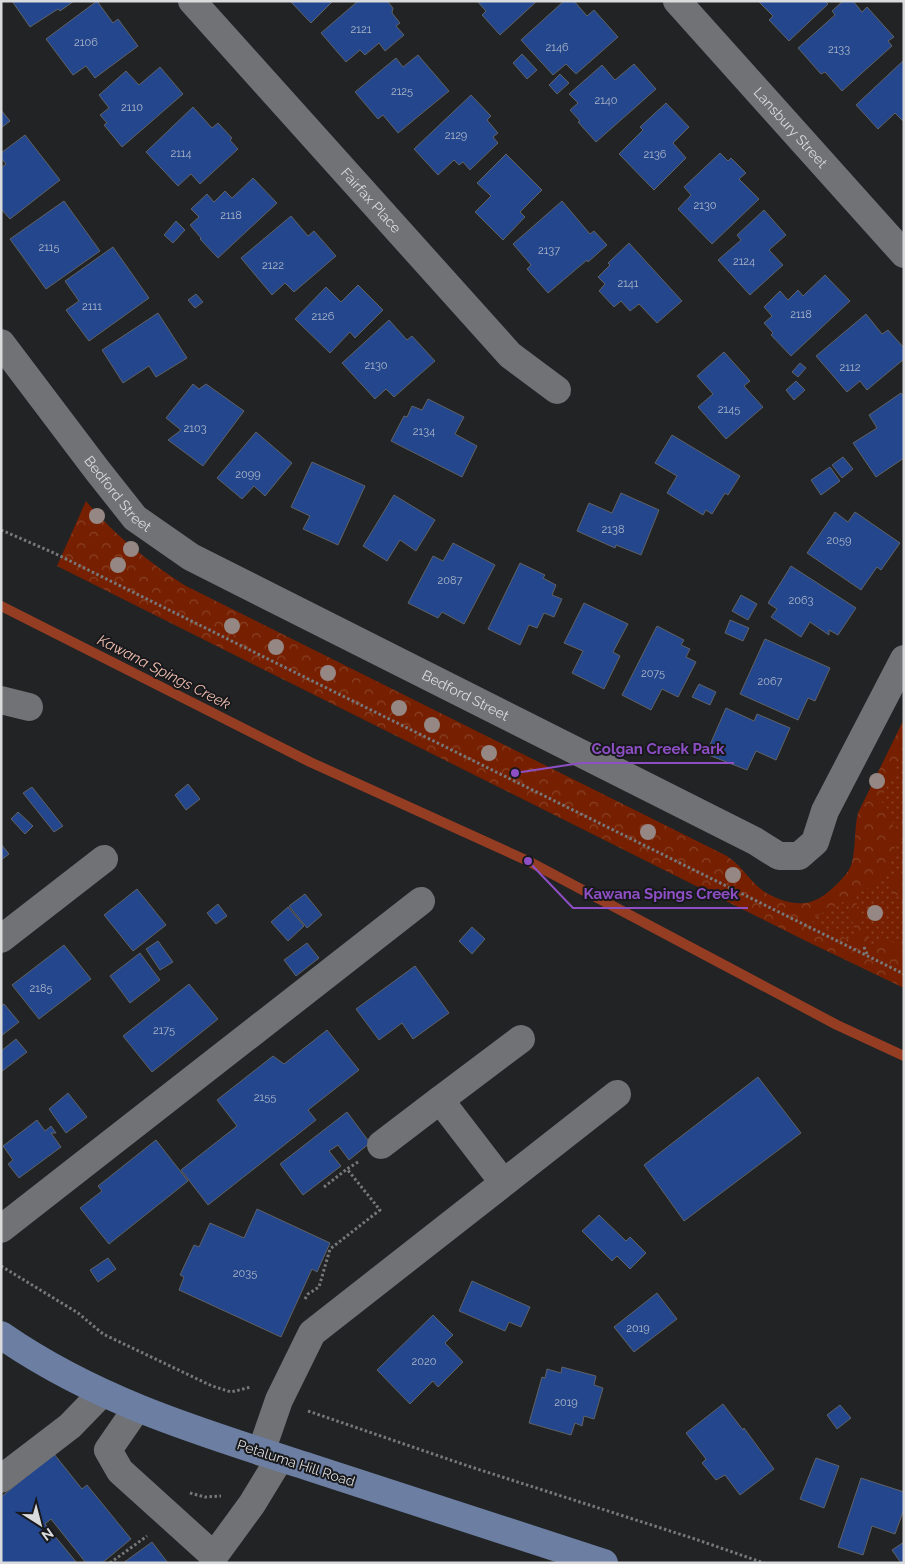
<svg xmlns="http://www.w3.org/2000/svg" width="905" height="1564" font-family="Raleway,sans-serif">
	<defs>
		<pattern id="park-crowns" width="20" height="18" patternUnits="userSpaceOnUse" patternTransform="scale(1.25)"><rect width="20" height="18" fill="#762001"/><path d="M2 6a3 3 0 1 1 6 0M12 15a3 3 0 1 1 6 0" fill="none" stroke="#894025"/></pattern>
		<pattern id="garden-dots" width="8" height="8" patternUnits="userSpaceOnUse" patternTransform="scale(1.25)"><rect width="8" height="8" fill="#762001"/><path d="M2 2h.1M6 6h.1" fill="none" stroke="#894025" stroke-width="1.8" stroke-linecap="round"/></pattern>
	</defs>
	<rect width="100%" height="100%" fill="#222325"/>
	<path fill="url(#park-crowns)" d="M86,501C113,534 149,562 184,585L727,856C741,865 749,880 762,890C767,894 773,896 779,899C804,908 818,903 837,884C843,878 850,871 852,862C856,846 854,829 858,813L904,719V988L808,942L57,566Z"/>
	<g fill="url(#garden-dots)">
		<path d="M904,752V825L893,827C893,816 888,807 880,800Z"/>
		<path d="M904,840V873L894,876L890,885L895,895L904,896V948L882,937L874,952C863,934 856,914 856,893C882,885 894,868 895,841Z"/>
		<polygon points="845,901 848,904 857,940 856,943 812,922 815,917"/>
	</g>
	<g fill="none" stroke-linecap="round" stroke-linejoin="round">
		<polyline stroke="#953d22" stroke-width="10" points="1,606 310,762 528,861 837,1025 904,1056"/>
	</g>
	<g fill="#23468d" stroke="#606264">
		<polygon points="12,1 74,1 60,11 58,9 30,27"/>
		<polygon points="97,1 113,23 118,19 138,46 95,78 86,66 73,75 46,39"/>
		<polygon points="290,1 333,1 311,23"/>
		<polygon points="358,1 387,1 393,8 392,13 400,23 396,26 404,35 385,51 379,43 365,55 360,50 346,62 321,33"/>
		<polygon points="477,1 537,1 500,35 482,15 486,11"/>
		<polygon points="564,1 574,1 587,16 594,10 618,37 576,74 566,64 553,75 521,40"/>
		<polygon points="758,1 825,1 828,4 789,41 769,20 773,16"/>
		<polygon points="843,1 853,1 862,12 867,7 894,37 888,41 892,46 842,91 825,72 821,74 798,48 835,15 832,11"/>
		<polygon points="522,54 537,70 527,79 513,63"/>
		<polygon points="418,55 449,91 398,133 383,115 378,119 355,92 396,58 403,67"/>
		<polygon points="904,60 904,122 895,113 878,129 856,105"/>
		<polygon points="634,64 656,89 596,142 578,122 580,121 570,110 578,103 569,94 602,65 615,80"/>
		<polygon points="160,67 183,94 122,147 104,125 107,123 100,115 109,108 99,95 126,71 139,85"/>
		<polygon points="560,74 569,83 557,94 549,85"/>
		<polygon points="471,95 491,116 487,120 498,133 493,137 498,143 470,170 463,162 459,165 454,160 438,175 414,149"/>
		<polygon points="666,103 689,127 673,143 686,158 654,190 619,154 643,130 640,127"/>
		<polygon points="193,107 212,128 218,123 232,138 230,140 238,149 200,184 191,174 178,186 146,152"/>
		<polygon points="1,110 10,121 1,128"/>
		<polygon points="25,135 60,180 10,219 1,209 1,168 6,164 1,158 1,153"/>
		<polygon points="720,153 728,161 731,158 746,173 739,179 759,199 712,244 678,209 691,195 684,187"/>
		<polygon points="506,154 542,190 520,212 525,217 503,240 475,212 491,196 477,183"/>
		<polygon points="253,178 277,203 218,258 200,239 201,238 190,225 199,217 191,209 207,194 214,202 225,191 232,198"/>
		<polygon points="64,201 100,251 46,289 10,239"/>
		<polygon points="562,201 590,234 594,231 607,245 588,262 587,260 548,293 527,269 531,265 513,244"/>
		<polygon points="764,210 786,235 769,250 783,265 750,295 718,260 741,240 737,235"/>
		<polygon points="291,216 308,236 314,231 336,256 294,292 285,283 272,295 241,258"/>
		<polygon points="176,221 185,230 173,243 164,235"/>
		<polygon points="629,243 682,301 657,323 639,304 630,311 621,301 614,307 599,291 605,284 598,277 610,265 608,263"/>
		<polygon points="113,247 149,298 89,341 66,310 79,301 65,281"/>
		<polygon points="825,275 850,301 791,356 771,335 773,333 764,323 772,316 764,307 780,291 788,300 798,290 803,296"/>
		<polygon points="358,285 383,310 355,338 350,332 330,353 295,319 326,287 341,302"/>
		<polygon points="196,294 203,302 195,308 188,300"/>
		<polygon points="158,313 187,358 156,377 149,366 123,383 102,350"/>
		<polygon points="866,314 882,334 888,330 904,348 904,359 867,390 860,381 847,392 816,356"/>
		<polygon points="389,320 407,340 412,336 435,361 394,397 386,389 375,399 342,363"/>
		<polygon points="724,352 750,381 744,386 763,407 726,439 698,407 713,394 697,376"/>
		<polygon points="800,363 806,368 798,377 792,372"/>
		<polygon points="796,381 805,390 794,400 786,390"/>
		<polygon points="193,384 199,389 206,384 244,411 203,466 168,440 181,430 166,418"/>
		<polygon points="901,393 904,397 904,458 876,477 853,443 877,428 869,415"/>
		<polygon points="428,399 464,417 455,434 477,446 462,477 391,441 404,416 407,417 412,406 422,410"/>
		<polygon points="256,432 292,463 265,496 254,486 242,499 217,478"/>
		<polygon points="672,435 740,476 728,495 725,493 712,514 706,510 703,515 667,493 677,476 655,463"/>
		<polygon points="843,457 853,469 842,478 832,465"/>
		<polygon points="312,462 365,486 338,545 303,529 310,516 291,507"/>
		<polygon points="830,467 840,481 821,495 811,480"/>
		<polygon points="621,493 659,510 641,555 616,545 615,548 577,531 589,503 612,513"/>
		<polygon points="394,495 435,520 416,551 400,540 387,561 363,546"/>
		<polygon points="835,512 848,522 855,512 900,543 881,570 877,567 861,590 807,553"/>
		<polygon points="453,543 495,565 464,624 442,612 438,618 408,603 433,556 443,561"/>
		<polygon points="520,563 545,575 543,578 556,585 552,595 562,599 554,617 544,613 537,628 529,625 520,645 488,629"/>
		<polygon points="791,566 856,608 838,635 829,630 829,635 810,622 801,637 771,617 777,609 768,603"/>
		<polygon points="741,595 757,604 748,620 732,611"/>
		<polygon points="584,603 628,624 613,652 620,656 604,689 572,673 583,651 564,643"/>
		<polygon points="730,620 749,628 743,641 725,633"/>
		<polygon points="657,626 684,640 681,645 690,649 686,657 696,662 678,697 662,689 651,710 622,695"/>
		<polygon points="765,639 830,668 815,701 808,698 798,720 740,694"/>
		<polygon points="699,684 716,692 710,705 692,697"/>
		<polygon points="726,708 754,721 757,714 790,728 776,760 756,751 747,770 706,754"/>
		<polygon points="188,784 200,799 186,810 175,795"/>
		<polygon points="32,787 63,826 54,832 23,793"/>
		<polygon points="18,812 33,826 25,834 11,819"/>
		<polygon points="1,844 9,854 1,860"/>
		<polygon points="137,889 166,925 133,951 104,915"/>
		<polygon points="305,894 322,915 307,928 289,906"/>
		<polygon points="218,904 227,916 216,924 207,913"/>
		<polygon points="288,907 304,926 288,941 271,922"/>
		<polygon points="472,927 485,939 472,954 459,941"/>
		<polygon points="158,941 173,962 160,970 146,949"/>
		<polygon points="307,943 319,958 296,976 284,960"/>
		<polygon points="64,945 91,979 39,1019 12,985"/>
		<polygon points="140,953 160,980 130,1003 110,976"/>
		<polygon points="415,966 449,1013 413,1039 402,1023 379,1040 356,1009"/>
		<polygon points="189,984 218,1019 152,1072 123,1036"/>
		<polygon points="4,1004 19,1022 1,1036 1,1006"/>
		<polygon points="327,1030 359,1070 308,1110 316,1120 208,1205 181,1170 237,1126 217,1100 273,1056 284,1064"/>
		<polygon points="16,1039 27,1052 1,1072 1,1051"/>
		<polygon points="758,1077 801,1133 684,1221 644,1165"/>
		<polygon points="68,1093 87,1117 66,1133 49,1109"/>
		<polygon points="347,1112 370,1143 349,1160 338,1145 329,1151 341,1166 303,1195 280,1164"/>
		<polygon points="37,1120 45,1131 51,1126 56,1133 51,1133 61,1147 19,1178 8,1164 13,1160 3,1146"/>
		<polygon points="156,1140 188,1181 109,1244 80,1208 102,1191 98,1186"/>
		<polygon points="257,1209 330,1243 317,1272 312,1269 281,1337 179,1290 184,1277 180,1275 194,1245 199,1247 210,1223 244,1238"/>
		<polygon points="599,1215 626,1241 630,1237 646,1253 630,1269 617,1256 612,1261 582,1231"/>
		<polygon points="108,1258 116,1269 98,1282 90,1270"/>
		<polygon points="472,1281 530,1307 521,1327 509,1322 505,1331 459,1311"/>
		<polygon points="657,1293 677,1319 634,1352 614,1327"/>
		<polygon points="433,1315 453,1335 445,1343 463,1362 438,1387 433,1381 410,1404 377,1370"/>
		<polygon points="562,1367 596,1376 594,1385 603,1388 594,1419 584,1416 582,1426 575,1423 571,1435 529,1423 542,1377 545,1378 547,1369 561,1373"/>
		<polygon points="723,1404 743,1430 744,1428 774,1469 740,1495 725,1475 716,1480 702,1463 706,1459 686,1433"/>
		<polygon points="840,1405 851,1418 837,1429 827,1415"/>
		<polygon points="54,1454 82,1489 87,1485 131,1539 102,1563 86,1563 51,1519 45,1524 77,1563 1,1563 1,1497"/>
		<polygon points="816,1458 839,1466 824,1508 800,1499"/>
		<polygon points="861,1478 904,1492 904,1509 895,1534 872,1526 863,1555 838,1547"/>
		<polygon points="152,1542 168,1563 123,1563"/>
		<polygon points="904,1542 904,1563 901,1563 892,1550"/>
	</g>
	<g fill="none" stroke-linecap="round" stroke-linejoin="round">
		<g stroke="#77787a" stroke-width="3" stroke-dasharray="2.5 2.5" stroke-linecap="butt">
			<polyline points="1,530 56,554 904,974"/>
			<polyline points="864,947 868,956"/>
			<polyline points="324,1187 347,1169"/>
			<polyline points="1,1266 78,1313 103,1334 212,1386 231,1392 251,1387"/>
			<polyline points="305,1299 308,1294 319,1287 330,1249 380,1210 347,1169 358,1162"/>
			<polyline points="308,1411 468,1466 695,1539 764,1563"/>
			<polyline points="190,1493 205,1497 221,1496"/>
			<polyline points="110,1563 147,1536"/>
		</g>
		<g stroke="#707275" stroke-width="28">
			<path id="s1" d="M192,1L510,355L557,390"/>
			<path id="s2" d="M677,1L904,254"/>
			<path id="s3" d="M1,343L97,470L135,518L191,557L755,841L779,856H799L815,842L825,811L904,659"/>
			<polyline points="1,700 29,707"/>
			<polyline points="1,939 104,859"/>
			<polyline points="381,1145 440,1100"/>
			<polyline points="503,1182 440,1100 521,1039"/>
			<polyline points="1,1229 421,901"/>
			<polyline points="137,1408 108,1450 120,1471 214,1556"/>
			<polyline points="261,1452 279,1400 312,1333 617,1094"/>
			<polyline points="1,1479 70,1426 102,1393"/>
			<polyline points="213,1563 214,1556 252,1504 280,1458"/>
		</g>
		<path stroke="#6c7fa2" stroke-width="28" d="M1,1335C96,1401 200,1432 309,1467C407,1499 505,1531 604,1563"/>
	</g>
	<g fill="#958783">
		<circle cx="97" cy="516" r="8"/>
		<circle cx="131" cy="549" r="8"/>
		<circle cx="118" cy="565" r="8"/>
		<circle cx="232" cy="626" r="8"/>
		<circle cx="276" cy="647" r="8"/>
		<circle cx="328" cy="673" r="8"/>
		<circle cx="399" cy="708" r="8"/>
		<circle cx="432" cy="725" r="8"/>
		<circle cx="489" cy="753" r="8"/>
		<circle cx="877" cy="781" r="8"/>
		<circle cx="648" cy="832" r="8"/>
		<circle cx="733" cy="875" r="8"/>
		<circle cx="875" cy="913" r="8"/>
	</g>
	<g text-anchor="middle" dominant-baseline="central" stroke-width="4" stroke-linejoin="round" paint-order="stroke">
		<g font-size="11" fill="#acb6c8">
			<text x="361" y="29">2121</text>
			<text x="86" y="42">2106</text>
			<text x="557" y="47">2146</text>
			<text x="839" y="49">2133</text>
			<text x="402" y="91">2125</text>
			<text x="606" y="100">2140</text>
			<text x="132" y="107">2110</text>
			<text x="456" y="135">2129</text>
			<text x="181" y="153">2114</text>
			<text x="655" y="154">2136</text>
			<text x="705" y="205">2130</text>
			<text x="231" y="215">2118</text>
			<text x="49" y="247">2115</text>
			<text x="549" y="250">2137</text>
			<text x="744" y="261">2124</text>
			<text x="273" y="265">2122</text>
			<text x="628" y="283">2141</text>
			<text x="92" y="306">2111</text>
			<text x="801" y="314">2118</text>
			<text x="323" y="316">2126</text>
			<text x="376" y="365">2130</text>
			<text x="850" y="367">2112</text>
			<text x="729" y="409">2145</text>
			<text x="195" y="428">2103</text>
			<text x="424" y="431">2134</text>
			<text x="248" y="474">2099</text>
			<text x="613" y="529">2138</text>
			<text x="839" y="540">2059</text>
			<text x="450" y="580">2087</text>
			<text x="801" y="600">2063</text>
			<text x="653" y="673">2075</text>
			<text x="770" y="681">2067</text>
			<text x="41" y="988">2185</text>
			<text x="164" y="1030">2175</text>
			<text x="265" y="1097">2155</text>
			<text x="245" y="1273">2035</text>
			<text x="638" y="1328">2019</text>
			<text x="424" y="1361">2020</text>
			<text x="566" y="1402">2019</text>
		</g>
		<g font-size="14" fill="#dadbdc" stroke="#18191c">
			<text stroke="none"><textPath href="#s2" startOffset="170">Lansbury Street</textPath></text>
			<text stroke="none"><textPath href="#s1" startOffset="268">Fairfax Place</textPath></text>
			<text stroke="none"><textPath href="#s3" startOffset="191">Bedford Street</textPath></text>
			<text stroke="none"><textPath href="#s3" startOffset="596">Bedford Street</textPath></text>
			<text transform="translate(296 1463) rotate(18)">Petaluma Hill Road</text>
		</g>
		<g font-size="15" font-style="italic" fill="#f2bfb0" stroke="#18191c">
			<text transform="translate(164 672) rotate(27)">Kawana Spings Creek</text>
		</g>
	</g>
	<path fill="none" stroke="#8e4fc5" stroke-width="2" d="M515 773L581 763H734M528 861L573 908H748"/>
	<g fill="#8e4fc5" stroke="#18191c" stroke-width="2">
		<circle cx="515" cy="773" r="5"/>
		<circle cx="528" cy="861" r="5"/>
	</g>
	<g font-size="15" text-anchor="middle" font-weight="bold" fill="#8e4fc5" stroke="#18191c" stroke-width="4" stroke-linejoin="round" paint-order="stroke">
		<text x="658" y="754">Colgan Creek Park</text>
		<text x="661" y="899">Kawana Spings Creek</text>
	</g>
	<rect width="905" height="1564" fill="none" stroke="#dadbdc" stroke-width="5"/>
	<g transform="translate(40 1524) rotate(144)" stroke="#18191c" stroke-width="4" paint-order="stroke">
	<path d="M0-4L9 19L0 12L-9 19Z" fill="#dadbdc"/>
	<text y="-8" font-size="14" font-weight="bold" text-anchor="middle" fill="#dadbdc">N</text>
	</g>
</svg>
